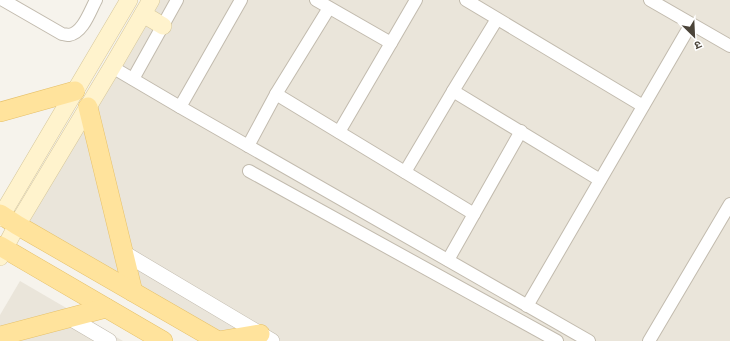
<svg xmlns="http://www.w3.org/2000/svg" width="730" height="341" font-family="'Source Sans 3','Noto Sans Devanagari',sans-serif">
	<rect width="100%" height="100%" fill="#f6f3ec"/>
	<g fill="#eae5da">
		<polygon points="147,0 730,0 730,341 220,341 18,225"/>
		<polygon points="20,281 123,341 0,341 0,315"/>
	</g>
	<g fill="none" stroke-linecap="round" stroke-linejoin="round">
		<defs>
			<g id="minor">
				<path d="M3,0L62,34C63,34 68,35 69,35C83,33 90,11 96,0"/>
				<polyline points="316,0 391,43 416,0"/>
				<polyline points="466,0 643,106"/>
				<polyline points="650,0 730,46"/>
				<polyline points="329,8 276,94 474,214"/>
				<polyline points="497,19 453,91 600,180"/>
				<polyline points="112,67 180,107 589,341"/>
				<polyline points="133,79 177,0"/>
				<polyline points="180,107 241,0"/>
				<polyline points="339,132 391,43"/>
				<polyline points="248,146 276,94"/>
				<polyline points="249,171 557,341"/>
				<polyline points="405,172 453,91"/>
				<polyline points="448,260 521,131"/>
				<polyline points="527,306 691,24"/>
				<polyline points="649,341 730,204"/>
			</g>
			<g id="tertiary">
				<polyline points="124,253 272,341"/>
				<polyline points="70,318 109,341"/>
			</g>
			<g id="secondary">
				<polyline points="143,14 163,26"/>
				<polyline points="0,218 129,0"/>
				<polyline points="0,257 17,225 112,67 151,0"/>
			</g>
			<g id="primary">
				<polyline points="88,107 133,292"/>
				<polyline points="0,112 75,91"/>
				<polyline points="0,214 17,225 218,341"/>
				<polyline points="0,246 163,341"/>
				<polyline points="0,336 106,308"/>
				<polyline points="218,341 260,334"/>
			</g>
		</defs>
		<use href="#minor" stroke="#c2bbae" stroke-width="14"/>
		<use href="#tertiary" stroke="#c2bbae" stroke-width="16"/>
		<use href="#secondary" stroke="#d6c79b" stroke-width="18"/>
		<use href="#primary" stroke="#e6c16a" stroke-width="20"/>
		<use href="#minor" stroke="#fff" stroke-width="12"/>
		<use href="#tertiary" stroke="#fff" stroke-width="15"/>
		<use href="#secondary" stroke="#fff3cd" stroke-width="17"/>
		<use href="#primary" stroke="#ffe39c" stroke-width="19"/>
	</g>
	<g transform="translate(694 36) rotate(156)" stroke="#ffffff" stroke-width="3" paint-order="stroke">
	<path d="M0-3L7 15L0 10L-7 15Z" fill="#4b4439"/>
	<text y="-6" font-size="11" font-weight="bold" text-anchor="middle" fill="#4b4439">उ</text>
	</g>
</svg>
